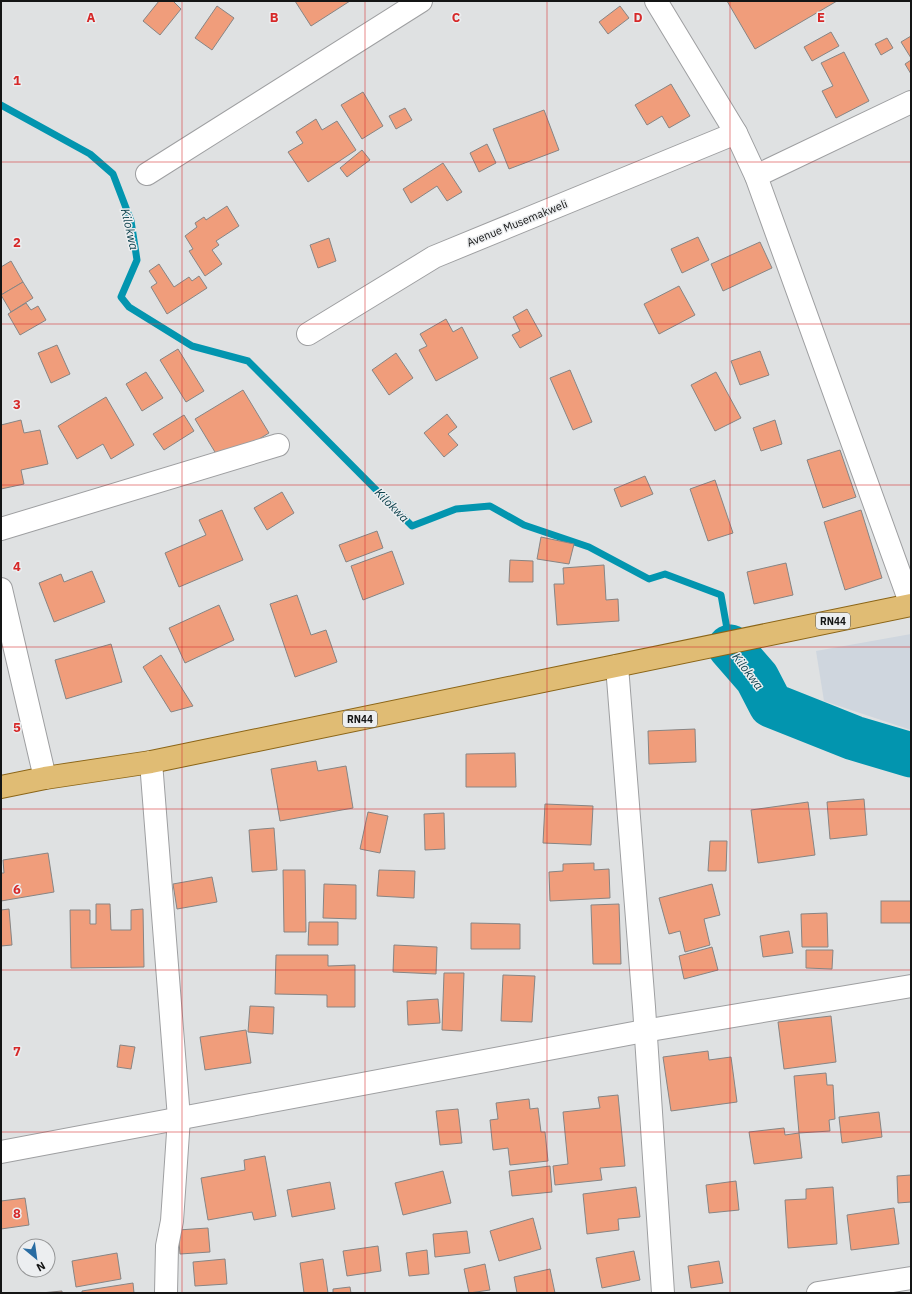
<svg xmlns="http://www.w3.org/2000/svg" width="912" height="1294" font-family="'IBM Plex Sans',sans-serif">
	<rect width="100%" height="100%" fill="#dfe1e2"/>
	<polygon fill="#cfd6de" points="911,634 911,730 824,701 816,651"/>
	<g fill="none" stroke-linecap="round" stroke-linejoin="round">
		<polyline stroke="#0295af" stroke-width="7" points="1,105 90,154 113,174 131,221 137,260 121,297 129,307 192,346 248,361 412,526 456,509 490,506 524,525 589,547 649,579 665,574 721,595 729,640"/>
		<polyline stroke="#0295af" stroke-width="45" points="730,647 757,678 771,705 854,738 911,755"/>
	</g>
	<g fill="#f09d7b" stroke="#878584">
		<polygon points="159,1 173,1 181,9 160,35 143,21"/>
		<polygon points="295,1 350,1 311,26"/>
		<polygon points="727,1 837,1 755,49"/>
		<polygon points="217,6 234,18 212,50 195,38"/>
		<polygon points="620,6 629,18 608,34 599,22"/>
		<polygon points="831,32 839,46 812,61 804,47"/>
		<polygon points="911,36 911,58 901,42"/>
		<polygon points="887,38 893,48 881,55 875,44"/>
		<polygon points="844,52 869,101 836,118 822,91 833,86 821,63"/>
		<polygon points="911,60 911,74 905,64"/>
		<polygon points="671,84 690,116 669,128 662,116 647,125 635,105"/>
		<polygon points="363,92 383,126 362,139 341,105"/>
		<polygon points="405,108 412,120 396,129 389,116"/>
		<polygon points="544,110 559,150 509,169 493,129"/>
		<polygon points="316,119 322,130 337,121 356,150 308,182 288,152 303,143 296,132"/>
		<polygon points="487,144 496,163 479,172 470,153"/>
		<polygon points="362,150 370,160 347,177 340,168"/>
		<polygon points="443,163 462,192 447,201 437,186 411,203 403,189"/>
		<polygon points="227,206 239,226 216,241 219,245 212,250 222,264 205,276 189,251 193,249 185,236 197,227 195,223 204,217 206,220"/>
		<polygon points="698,237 709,260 682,273 671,249"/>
		<polygon points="329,238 336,261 318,268 310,245"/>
		<polygon points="760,242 772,268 723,291 711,264"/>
		<polygon points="11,261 23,282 1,295 1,267"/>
		<polygon points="159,264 174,287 189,277 192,281 199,276 207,288 167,314 151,287 157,283 149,271"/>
		<polygon points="23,282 33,298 11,312 1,295"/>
		<polygon points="679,286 695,315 659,334 644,304"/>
		<polygon points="26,303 31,310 38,306 46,320 20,335 8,314"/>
		<polygon points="527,309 542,336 520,348 512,335 520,331 513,317"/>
		<polygon points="446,319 453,332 462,327 478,358 436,381 419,350 427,346 420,334"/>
		<polygon points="57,345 70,374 51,383 38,353"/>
		<polygon points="178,349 204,391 186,402 160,360"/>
		<polygon points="760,351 769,375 740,385 731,361"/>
		<polygon points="396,353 413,378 389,395 372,370"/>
		<polygon points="570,370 592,422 573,430 550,378"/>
		<polygon points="146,372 163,398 142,411 126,384"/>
		<polygon points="716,372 741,418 715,431 691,385"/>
		<polygon points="243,390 269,433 221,462 195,419"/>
		<polygon points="106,397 134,445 111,459 103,444 77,459 58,426"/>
		<polygon points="447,414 457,427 448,434 458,445 444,457 424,433"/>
		<polygon points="184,415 194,431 164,450 153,434"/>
		<polygon points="21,420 24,433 40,430 48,464 21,470 24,484 1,489 1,425"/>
		<polygon points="775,420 782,444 761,451 753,428"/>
		<polygon points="840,450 856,497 823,508 807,460"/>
		<polygon points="645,476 653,494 621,507 614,489"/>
		<polygon points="715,480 733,533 708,541 690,489"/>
		<polygon points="282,492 294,513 267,530 254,508"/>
		<polygon points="222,510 243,560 179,587 165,553 206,535 199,520"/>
		<polygon points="861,510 882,578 845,590 824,522"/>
		<polygon points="377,531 383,548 346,562 339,545"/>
		<polygon points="541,537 574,544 569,564 537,559"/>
		<polygon points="392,551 404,584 363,600 351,566"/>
		<polygon points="510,560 533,561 533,582 509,582"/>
		<polygon points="786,563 793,595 754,604 747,572"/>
		<polygon points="604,565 606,600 618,599 619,621 557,625 554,584 564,584 563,568"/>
		<polygon points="92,571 105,602 54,622 39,583 61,574 64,582"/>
		<polygon points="297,595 311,635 326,630 337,662 295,677 270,604"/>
		<polygon points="219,605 234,640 185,663 169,628"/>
		<polygon points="111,644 122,682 66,699 55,660"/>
		<polygon points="161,655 193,706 171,712 143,667"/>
		<polygon points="695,729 696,762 649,764 648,731"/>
		<polygon points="515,753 516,787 466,787 466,754"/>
		<polygon points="316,761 318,771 346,766 353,808 280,821 271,769"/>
		<polygon points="864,799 867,835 830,839 827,802"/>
		<polygon points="808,802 815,855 758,863 751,810"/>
		<polygon points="545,804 593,806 591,845 543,843"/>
		<polygon points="368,812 388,816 380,853 360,849"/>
		<polygon points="444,813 445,849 425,850 424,814"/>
		<polygon points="274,828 277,870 252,872 249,830"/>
		<polygon points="710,841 727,841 726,871 708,871"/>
		<polygon points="48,853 54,892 1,901 1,873 4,873 3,860"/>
		<polygon points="594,863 594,870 609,869 610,898 550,901 549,872 563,871 563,864"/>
		<polygon points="283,870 305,870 306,932 284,932"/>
		<polygon points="379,870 415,871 414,898 377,896"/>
		<polygon points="212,877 217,902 177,909 173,884"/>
		<polygon points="324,884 356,885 356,919 323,918"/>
		<polygon points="712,884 720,915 704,919 710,945 685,952 680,931 669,934 659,898"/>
		<rect x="881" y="901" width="30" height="22"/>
		<polygon points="96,904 110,904 111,930 131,930 131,910 143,909 144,967 71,968 70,910 90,910 90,924 96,924"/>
		<polygon points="619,904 621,964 593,964 591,905"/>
		<polygon points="9,909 12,945 1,946 1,910"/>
		<polygon points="827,913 828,947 802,947 801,914"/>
		<polygon points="309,922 338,922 338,945 308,945"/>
		<polygon points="471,923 520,924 520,949 471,949"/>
		<polygon points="789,931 793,953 763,957 760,936"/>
		<polygon points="394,945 437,947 436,974 393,972"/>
		<polygon points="712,947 718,970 684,979 679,956"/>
		<polygon points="806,950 833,950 832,969 806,968"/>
		<polygon points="276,955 328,955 328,966 355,965 355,1007 327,1007 327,995 275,994"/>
		<polygon points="444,973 464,973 462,1031 442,1030"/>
		<polygon points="503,975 535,976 532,1022 501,1021"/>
		<polygon points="438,999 440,1023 408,1025 407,1001"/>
		<polygon points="250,1006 274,1007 273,1034 248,1032"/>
		<polygon points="831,1016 836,1062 784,1069 778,1022"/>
		<polygon points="246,1030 251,1063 205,1070 200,1037"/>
		<polygon points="120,1045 135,1047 131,1069 117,1067"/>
		<polygon points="708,1051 709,1060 731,1057 737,1102 671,1111 663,1057"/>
		<polygon points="826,1073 827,1085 833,1085 835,1119 829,1120 830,1131 799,1133 794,1076"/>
		<polygon points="618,1095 625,1166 600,1168 602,1180 555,1185 553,1166 568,1164 563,1112 600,1108 598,1097"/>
		<polygon points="529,1099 530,1109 538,1108 541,1132 545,1132 548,1161 510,1165 508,1148 493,1150 490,1120 498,1119 496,1103"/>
		<polygon points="458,1109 462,1143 440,1145 436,1111"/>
		<polygon points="879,1112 882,1137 842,1143 839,1117"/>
		<polygon points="784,1128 785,1135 799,1133 802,1158 754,1164 749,1132"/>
		<polygon points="265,1156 276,1216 254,1220 252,1212 208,1220 201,1178 245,1170 244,1160"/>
		<polygon points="550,1166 552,1192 512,1196 509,1171"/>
		<polygon points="443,1171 451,1203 403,1215 395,1183"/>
		<polygon points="911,1175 911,1202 898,1203 897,1176"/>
		<polygon points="736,1181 739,1210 709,1213 706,1185"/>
		<polygon points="330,1182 335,1209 292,1217 287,1190"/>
		<polygon points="636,1187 640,1217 618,1219 619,1230 587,1234 583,1194"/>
		<polygon points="833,1187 837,1244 788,1248 785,1200 806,1199 806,1189"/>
		<polygon points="25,1198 29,1225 1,1229 1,1201"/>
		<polygon points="894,1208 899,1244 851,1250 847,1215"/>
		<polygon points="533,1218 541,1249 499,1261 490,1231"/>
		<polygon points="208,1228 210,1252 180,1254 178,1230"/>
		<polygon points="467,1231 470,1253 435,1257 433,1234"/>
		<polygon points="378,1246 381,1271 347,1276 343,1251"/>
		<polygon points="427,1250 429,1274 409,1276 406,1253"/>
		<polygon points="634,1251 640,1280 602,1288 596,1258"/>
		<polygon points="117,1253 121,1279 76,1287 72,1261"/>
		<polygon points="225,1259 227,1284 195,1286 193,1262"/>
		<polygon points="323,1259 328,1293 304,1293 300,1263"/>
		<polygon points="719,1261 723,1283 691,1288 688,1266"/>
		<polygon points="485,1264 490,1290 469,1293 464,1269"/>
		<polygon points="550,1269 555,1293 517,1293 514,1277"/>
		<polygon points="133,1283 134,1293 82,1293 82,1291"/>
		<polygon points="350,1287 351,1293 333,1293 333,1289"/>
		<polygon points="62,1291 62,1293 41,1293"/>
	</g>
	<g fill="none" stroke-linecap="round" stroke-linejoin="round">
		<defs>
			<g id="street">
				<polyline points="656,1 736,133 756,176 911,605"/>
				<polyline points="147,174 421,1"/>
				<polyline points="756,176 911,102"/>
				<polyline points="308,334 434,257 736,133"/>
				<polyline points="1,529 278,445"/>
				<polyline points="1,589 45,778"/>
				<polyline points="617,666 644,1007 663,1293"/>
				<polyline points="151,762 179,1118 172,1221 167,1246 166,1293"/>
				<polyline points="1,1152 644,1031 911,986"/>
				<polyline points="818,1293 911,1278"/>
			</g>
			<polyline id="primary" points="1,787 45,778 151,762 911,605"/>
		</defs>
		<use href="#street" stroke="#9e9fa1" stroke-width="24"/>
		<use href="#primary" stroke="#8b6517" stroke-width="24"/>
		<use href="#street" stroke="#fff" stroke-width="22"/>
		<use href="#primary" stroke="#e0bc74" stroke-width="22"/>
	</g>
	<path fill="none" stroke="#d62828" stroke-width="1" stroke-opacity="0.55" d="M182,1V1293M365,1V1293M547,1V1293M730,1V1293M1,162H911M1,324H911M1,485H911M1,647H911M1,809H911M1,970H911M1,1132H911"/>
	<g text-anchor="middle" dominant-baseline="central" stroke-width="3" stroke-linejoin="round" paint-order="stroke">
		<g fill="#eceef0" stroke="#555657" stroke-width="1">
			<rect x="816" y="613" width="34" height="16" rx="3"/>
			<rect x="343" y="711" width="34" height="16" rx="3"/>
		</g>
		<g font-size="10" font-weight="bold" fill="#141515">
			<text x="833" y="621">RN44</text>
			<text x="360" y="719">RN44</text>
		</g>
		<g font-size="11" fill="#141515" stroke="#eceef0">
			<text transform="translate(517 223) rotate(-22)">Avenue Musemakweli</text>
		</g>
		<g font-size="12" font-style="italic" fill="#0f434e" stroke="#eceef0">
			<text transform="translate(130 229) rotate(77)">Kilokwa</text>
			<text transform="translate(392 505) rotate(45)">Kilokwa</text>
			<text transform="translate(748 671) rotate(53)">Kilokwa</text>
		</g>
	</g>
	<g font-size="13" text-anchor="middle" font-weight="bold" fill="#d62828" stroke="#eceef0" stroke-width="3" stroke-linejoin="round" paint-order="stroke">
		<text x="91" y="22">A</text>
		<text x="274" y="22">B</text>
		<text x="456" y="22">C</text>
		<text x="638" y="22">D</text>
		<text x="821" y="22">E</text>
		<text x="17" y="85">1</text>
		<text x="17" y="247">2</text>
		<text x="17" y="409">3</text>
		<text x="17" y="571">4</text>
		<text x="17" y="732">5</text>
		<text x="17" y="894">6</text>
		<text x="17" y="1056">7</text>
		<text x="17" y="1218">8</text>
	</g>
	<rect width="912" height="1294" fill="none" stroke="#141515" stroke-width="4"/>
	<g transform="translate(36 1258) rotate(151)"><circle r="19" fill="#eceef0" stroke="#969798"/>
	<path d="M0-3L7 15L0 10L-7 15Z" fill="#296ca2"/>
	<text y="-6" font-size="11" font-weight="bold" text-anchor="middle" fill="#141515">N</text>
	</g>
</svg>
